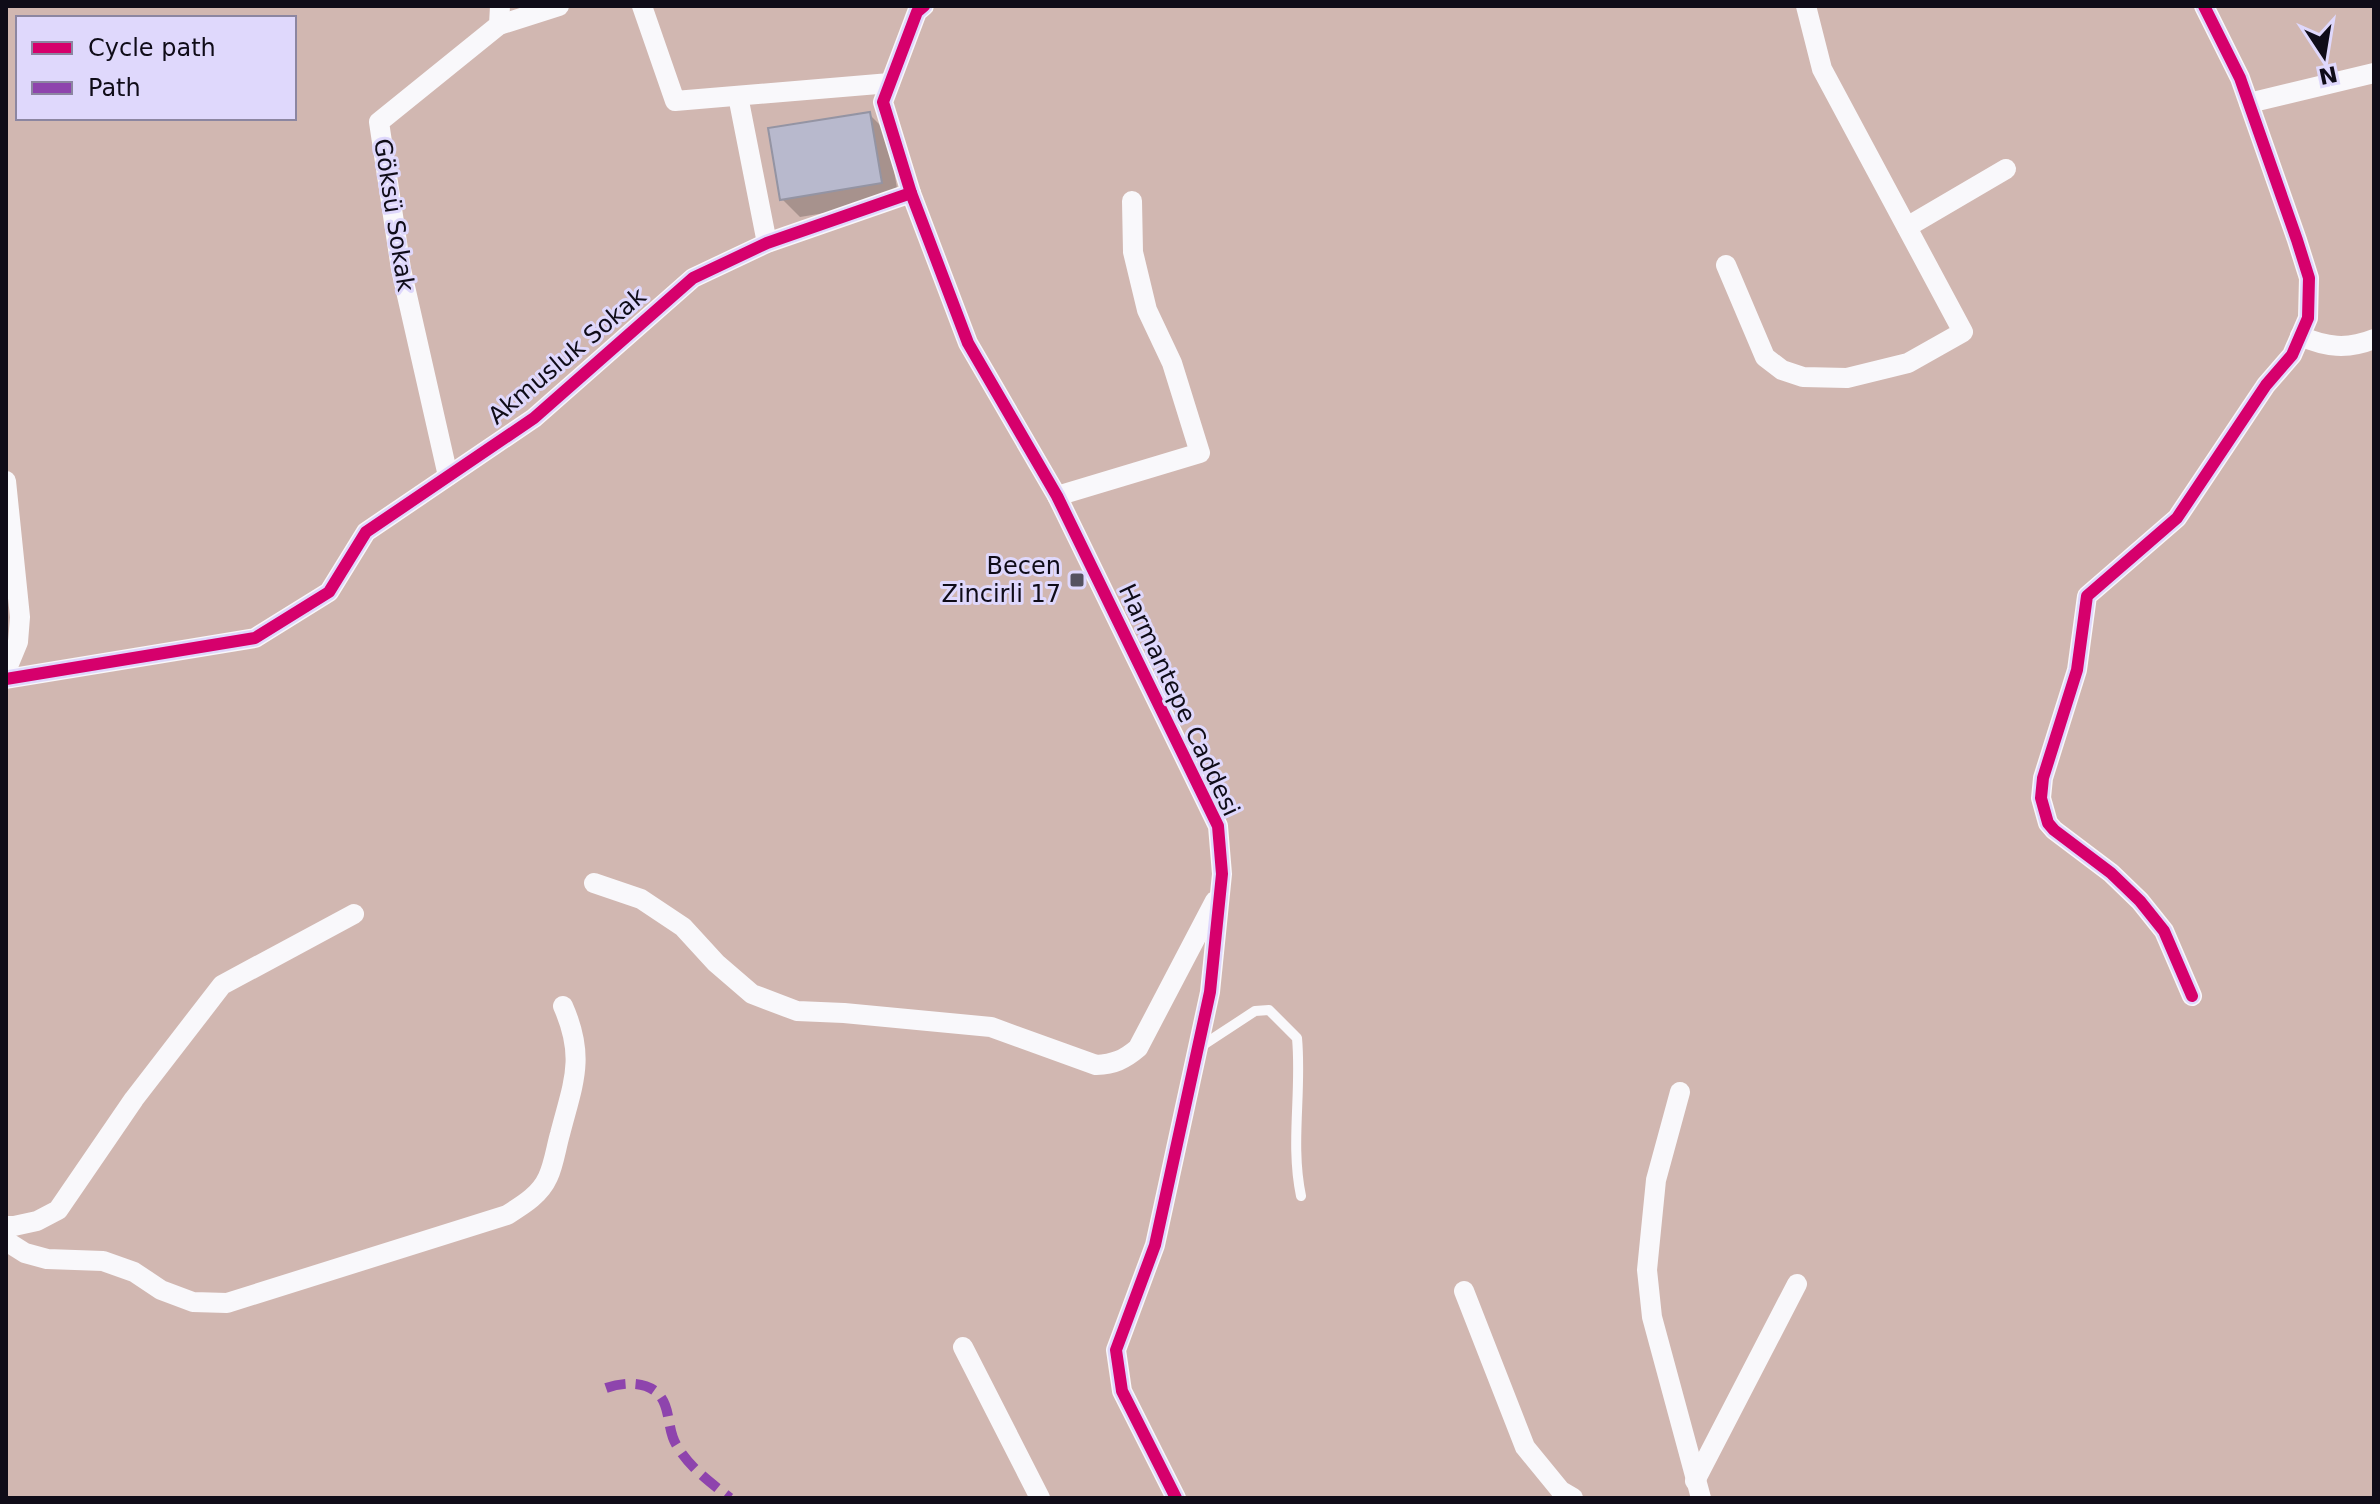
<svg xmlns="http://www.w3.org/2000/svg" width="2380" height="1504" font-family="'DejaVu Sans',sans-serif">
	<rect width="100%" height="100%" fill="#d7d3e7"/>
	<path fill="#d1b7b1" fill-rule="evenodd" d="M6,6H2374V1498H6ZM18,18H294V118H18Z"/>
	<polygon fill="#0003" points="869,114 888,133 899,201 800,217 782,199"/>
	<polygon fill="#b8b9cd" stroke="#9494a3" stroke-width="2" points="870,112 882,183 780,200 768,128"/>
	<g fill="none" stroke-linecap="round" stroke-linejoin="round">
		<path stroke="#f9f8fb" stroke-width="10" d="M1200,1047L1255,1011L1269,1010L1297,1038C1302,1092 1290,1143 1301,1196"/>
		<g stroke="#f9f8fb" stroke-width="20">
			<polyline points="642,6 675,101 890,83"/>
			<polyline points="499,25 559,6"/>
			<polyline points="738,96 767,243"/>
			<polyline points="2249,103 2374,73"/>
			<polyline points="911,193 968,343 1057,496 1218,826 1222,874 1210,992 1155,1245 1116,1350 1122,1391 1176,1498"/>
			<polyline points="1907,227 2006,169"/>
			<polyline points="1726,265 1765,357 1782,370 1803,377 1847,378 1908,363 1963,332 1822,69 1806,6"/>
			<path d="M2300,336C2326,347 2347,350 2374,339"/>
			<polyline points="448,476 401,269 379,122 499,25 500,6"/>
			<polyline points="6,481 20,617 18,642 6,671"/>
			<polyline points="1057,496 1200,453 1172,363 1147,310 1133,252 1132,201"/>
			<polyline points="6,679 255,638 329,592 366,532 534,418 693,278 767,243 911,193 883,102 917,12 924,6"/>
			<path d="M594,883L641,899L683,927L716,963L752,994L797,1011L844,1013L991,1027L1096,1065C1114,1064 1124,1060 1138,1048L1215,901"/>
			<polyline points="2192,996 2164,931 2140,901 2111,873 2054,830 2048,823 2041,798 2043,778 2077,670 2087,596 2177,518 2266,385 2292,355 2308,318 2309,278 2297,240 2240,78 2204,6"/>
			<polyline points="1680,1092 1656,1180 1647,1270 1652,1317 1701,1498"/>
			<polyline points="6,1226 14,1226 37,1221 58,1210 134,1099 222,985 354,914"/>
			<path d="M6,1241L25,1253L47,1259L103,1261L134,1272L161,1290L193,1302L227,1303L507,1215C523,1205 540,1195 548,1177C554,1164 556,1148 560,1134C573,1083 586,1058 563,1006"/>
			<polyline points="1464,1291 1525,1447 1561,1491 1573,1498"/>
			<polyline points="963,1347 1040,1498"/>
			<polyline points="1695,1481 1797,1284"/>
		</g>
		<path stroke="#8e44ad" stroke-width="10" stroke-dasharray="20 10" stroke-linecap="butt" d="M606,1388C626,1381 656,1380 665,1405C670,1418 669,1434 677,1446C690,1468 710,1482 730,1498"/>
		<defs>
			<g id="cycleway">
				<polyline points="911,193 968,343 1057,496 1218,826 1222,874 1210,992 1155,1245 1116,1350 1122,1391 1176,1498"/>
				<polyline points="6,679 255,638 329,592 366,532 534,418 693,278 767,243 911,193 883,102 917,12 924,6"/>
				<polyline points="2192,996 2164,931 2140,901 2111,873 2054,830 2048,823 2041,798 2043,778 2077,670 2087,596 2177,518 2266,385 2292,355 2308,318 2309,278 2297,240 2240,78 2204,6"/>
			</g>
		</defs>
		<use href="#cycleway" stroke="#dfd8fc" stroke-width="17"/>
		<use href="#cycleway" stroke="#d6006c" stroke-width="12"/>
	</g>
	<rect fill="#555260" stroke="#dfd8fc" stroke-width="3" x="1069" y="572" width="16" height="16" rx="4"/>
	<g text-anchor="middle" dominant-baseline="central" stroke-width="6" stroke-linejoin="round" paint-order="stroke">
		<g font-size="24" fill="#0f0c18" stroke="#dfd8fc">
			<text transform="translate(394 215) rotate(81)">Göksü Sokak</text>
			<text transform="translate(567 356) rotate(-40)">Akmusluk Sokak</text>
			<text transform="translate(1179 700) rotate(65)">Harmantepe Caddesi</text>
		</g>
		<g font-size="24" fill="#0f0c18" stroke="#dfd8fc" text-anchor="end">
			<text x="1061" y="566">Becen<tspan x="1061" dy="28">Zincirli 17</tspan></text>
		</g>
	</g>
	<rect width="2380" height="1504" fill="none" stroke="#0f0c18" stroke-width="16"/>
	<rect x="16" y="16" width="280" height="104" fill="#dfd8fc" stroke="#8c86a1" stroke-width="2"/>
	<rect x="32" y="42" width="40" height="12" fill="#d6006c" stroke="#8c86a1" stroke-width="2"/>
	<text x="88" y="56" font-size="24" fill="#0f0c18">Cycle path</text>
	<rect x="32" y="82" width="40" height="12" fill="#8e44ad" stroke="#8c86a1" stroke-width="2"/>
	<text x="88" y="96" font-size="24" fill="#0f0c18">Path</text>
	<g transform="translate(2324 56) rotate(168)" stroke="#dfd8fc" stroke-width="6" paint-order="stroke">
	<path d="M0-6L14 30L0 20L-14 30Z" fill="#0f0c18"/>
	<text y="-12" font-size="22" font-weight="bold" text-anchor="middle" fill="#0f0c18">N</text>
	</g>
</svg>
